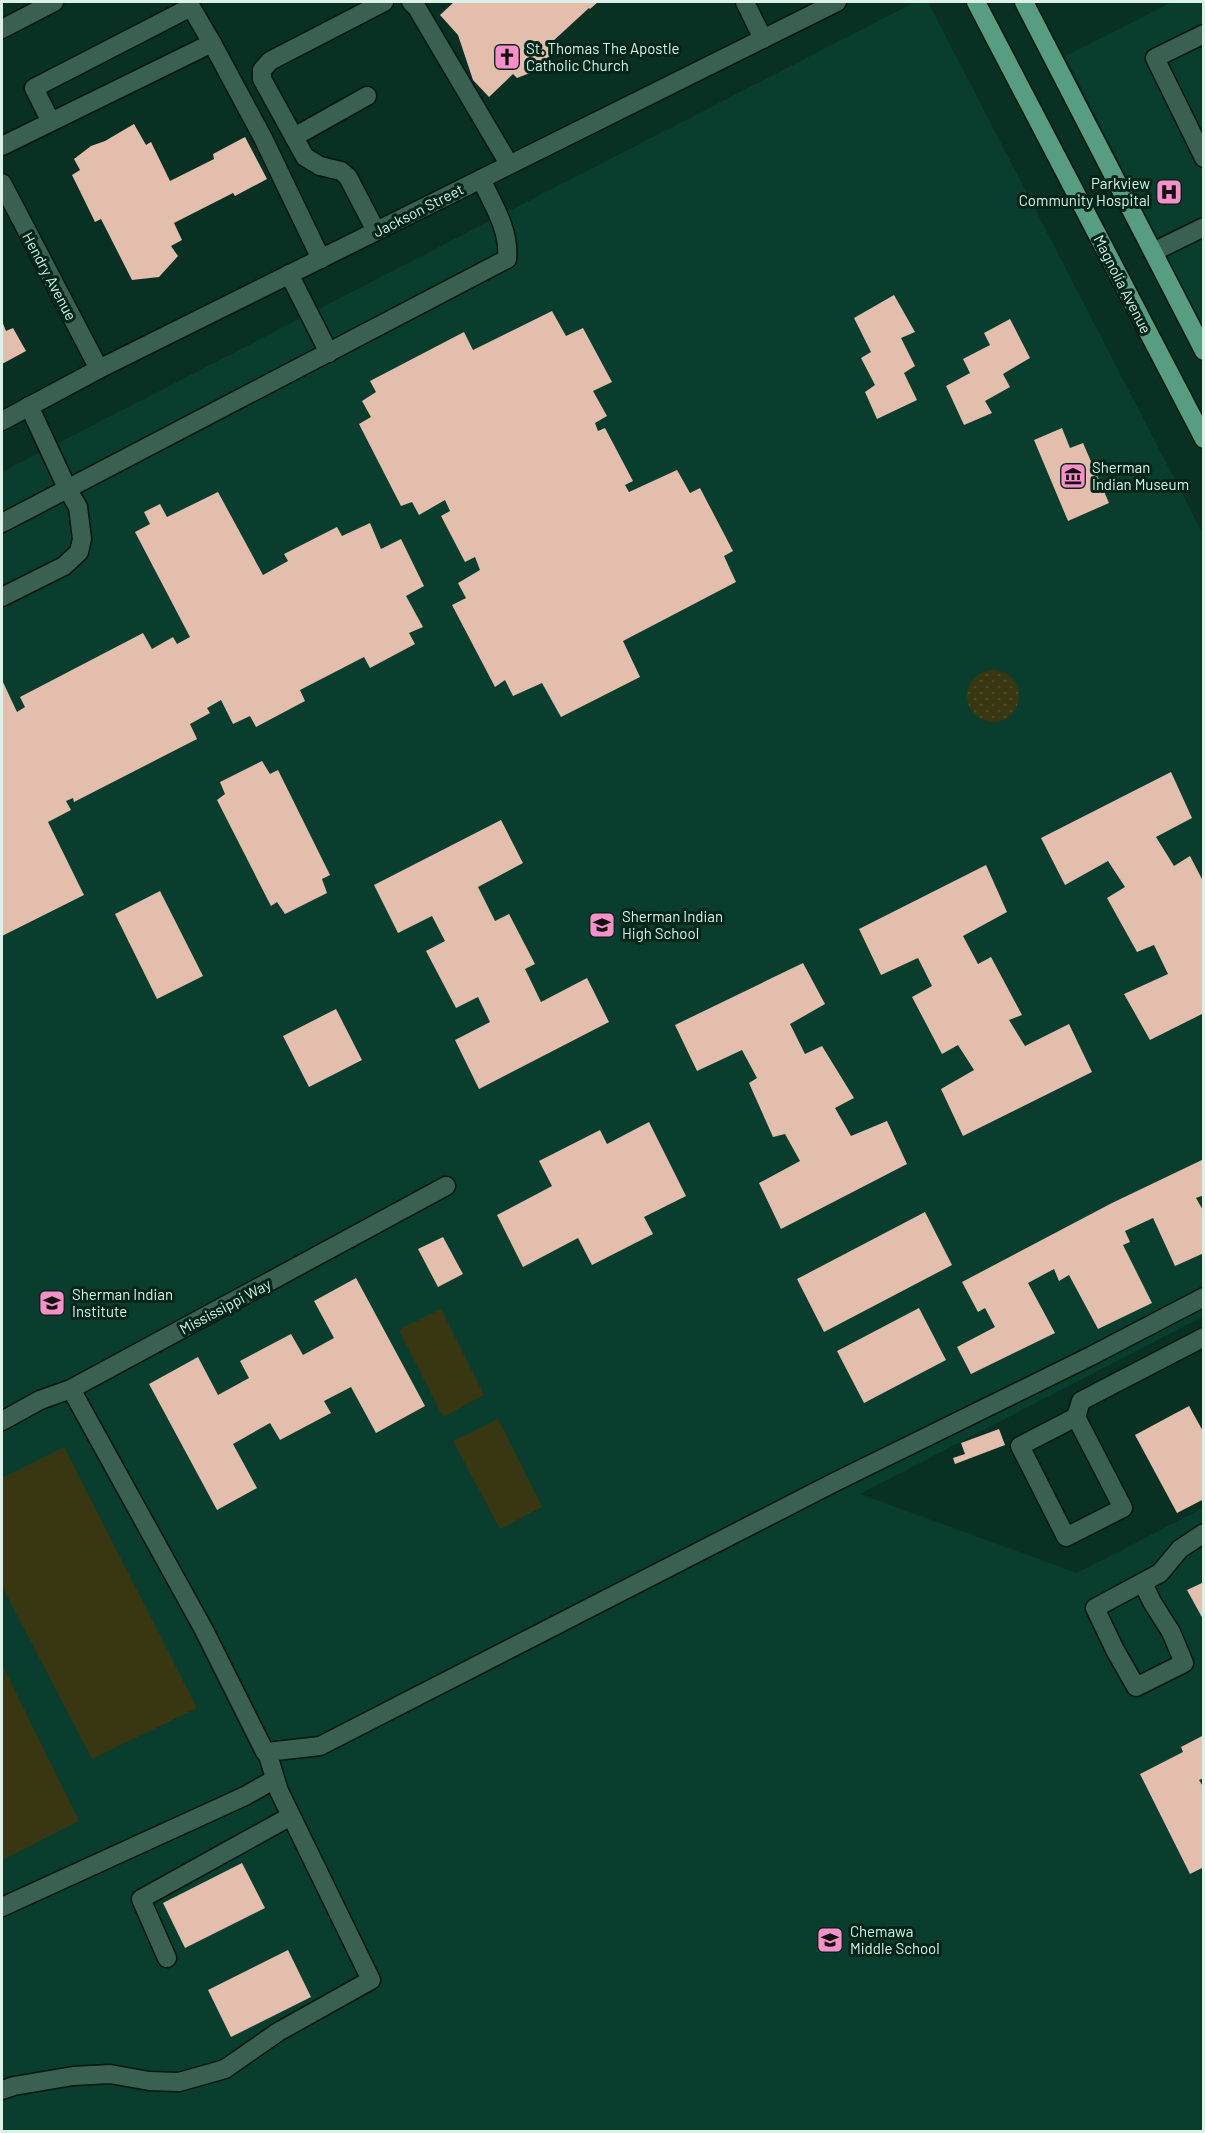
<svg xmlns="http://www.w3.org/2000/svg" width="1205" height="2133" font-family="Barlow,sans-serif">
	<defs>
		<pattern id="grass-dots" width="8" height="8" patternUnits="userSpaceOnUse" patternTransform="scale(1.5)"><rect width="8" height="8" fill="#383712"/><path d="M2 2h.1M6 6h.1" fill="none" stroke="#4b4b29" stroke-width="1.8" stroke-linecap="round"/></pattern>
	</defs>
	<rect width="100%" height="100%" fill="#083023"/>
	<g fill="#093d2e">
		<polygon points="915,2 928,2 1203,534 1204,1316 860,1494 1077,1573 1203,1508 1203,2131 2,2132 2,472"/>
		<polygon points="1172,2 1203,2 1203,328 1065,56"/>
	</g>
	<circle fill="url(#grass-dots)" cx="993" cy="696" r="26"/>
	<g fill="#383712">
		<polygon points="441,1309 484,1395 443,1417 399,1330"/>
		<polygon points="498,1419 542,1507 500,1529 453,1441"/>
		<polygon points="64,1447 197,1708 92,1759 2,1586 2,1478"/>
		<polygon points="2,1664 79,1821 2,1860"/>
	</g>
	<g fill="#e4beac">
		<polygon points="454,2 598,2 590,9 589,8 552,42 555,45 543,68 517,78 513,74 489,97 473,80 458,35 440,15"/>
		<polygon points="134,124 146,145 151,142 170,181 214,159 213,154 245,137 267,179 235,196 233,193 174,223 182,240 171,246 178,256 159,277 132,280 101,219 95,222 72,175 80,170 74,159 91,146 105,141"/>
		<polygon points="894,295 915,332 901,338 915,366 904,373 917,400 877,419 865,392 875,385 861,358 871,352 854,318"/>
		<polygon points="552,311 566,336 583,328 612,382 593,391 607,416 595,423 598,431 605,428 633,481 625,485 629,492 677,470 690,493 700,488 733,551 724,556 736,582 623,641 640,677 561,717 542,683 513,696 505,680 495,687 452,605 466,598 458,583 480,570 475,557 465,562 441,516 450,511 445,500 419,515 412,502 401,506 359,424 371,417 362,401 376,392 370,381 464,332 473,350"/>
		<polygon points="1010,319 1030,358 1003,374 1010,387 985,401 992,413 964,425 946,386 970,373 963,359 990,345 984,333"/>
		<polygon points="2,321 6,331 13,328 26,351 2,364"/>
		<polygon points="1062,428 1070,448 1083,443 1109,503 1068,521 1034,440"/>
		<polygon points="218,492 263,575 288,561 284,554 337,527 342,536 370,523 381,549 401,539 424,586 406,596 423,627 409,633 415,644 370,668 364,657 300,690 305,701 256,727 250,716 233,724 221,700 207,708 210,713 190,724 197,739 74,802 73,798 66,801 71,810 48,822 84,895 2,936 2,680 17,712 25,707 20,697 143,633 152,649 173,637 177,644 190,637 135,532 150,524 144,512 160,504 167,517"/>
		<polygon points="262,761 270,774 278,770 330,875 322,879 327,893 285,914 277,902 271,906 217,800 225,794 220,782"/>
		<polygon points="1171,772 1192,818 1156,837 1174,866 1190,856 1204,883 1204,1013 1150,1040 1124,994 1168,974 1154,945 1137,952 1107,898 1125,887 1108,861 1065,885 1041,838"/>
		<polygon points="501,820 523,863 478,887 495,921 509,914 535,964 525,969 541,1002 587,978 609,1022 479,1089 455,1040 490,1022 478,997 456,1008 426,951 445,941 432,916 398,933 374,885"/>
		<polygon points="986,865 1007,912 963,936 978,964 991,957 1022,1015 1009,1020 1025,1046 1069,1024 1092,1072 963,1136 941,1089 974,1070 958,1045 942,1054 912,997 932,986 918,958 881,975 859,929"/>
		<polygon points="160,891 203,976 157,999 115,914"/>
		<polygon points="803,963 825,1004 790,1024 805,1054 822,1046 854,1098 835,1108 851,1136 887,1121 907,1164 781,1229 759,1183 800,1161 785,1134 773,1137 749,1083 757,1078 742,1050 697,1071 675,1025"/>
		<polygon points="336,1009 362,1060 309,1087 283,1036"/>
		<polygon points="649,1122 686,1196 644,1217 653,1234 592,1265 578,1238 523,1267 497,1215 552,1186 539,1161 600,1130 607,1144"/>
		<polygon points="1204,1159 1204,1195 1196,1198 1204,1212 1204,1253 1175,1266 1153,1218 1125,1231 1130,1242 1123,1245 1152,1303 1098,1329 1069,1275 1059,1281 1054,1269 1028,1283 1055,1333 971,1374 957,1347 995,1327 985,1308 978,1312 962,1282 1112,1203"/>
		<polygon points="925,1212 952,1265 824,1332 797,1279"/>
		<polygon points="443,1237 463,1274 438,1287 418,1249"/>
		<polygon points="356,1278 425,1406 376,1433 351,1387 324,1401 331,1413 280,1440 270,1423 233,1444 257,1488 217,1510 149,1384 198,1357 218,1395 249,1378 240,1361 291,1334 303,1355 334,1338 314,1301"/>
		<polygon points="919,1308 946,1360 864,1403 837,1351"/>
		<polygon points="1189,1406 1204,1433 1204,1499 1177,1513 1135,1435"/>
		<polygon points="999,1429 1005,1445 955,1464 953,1458 965,1454 961,1443"/>
		<polygon points="1204,1582 1204,1621 1187,1590"/>
		<polygon points="1204,1735 1204,1778 1199,1780 1204,1788 1204,1867 1190,1874 1140,1774 1183,1752 1181,1747"/>
		<polygon points="242,1863 265,1908 185,1948 163,1903"/>
		<polygon points="288,1950 311,1997 231,2037 208,1990"/>
	</g>
	<g fill="none" stroke-linecap="round" stroke-linejoin="round">
		<defs>
			<g id="minor">
				<polyline points="411,2 417,8 509,164"/>
				<polyline points="745,2 763,39"/>
				<polyline points="2,29 54,2"/>
				<polyline points="1204,34 1155,58 1204,158"/>
				<polyline points="212,43 263,138 321,259"/>
				<polyline points="294,137 367,96"/>
				<polyline points="2,146 212,43 191,7 34,88 51,122"/>
				<polyline points="2,183 99,369"/>
				<polyline points="376,231 348,177 341,171 320,166 305,157 262,79 262,70 270,61 384,2"/>
				<polyline points="1153,252 1204,227"/>
				<polyline points="289,274 329,353"/>
				<polyline points="2,421 99,369 837,2"/>
				<path d="M2,523L507,259C510,230 493,205 481,179"/>
				<polyline points="2,597 64,566 79,552 82,539 78,507 68,490 29,406"/>
				<polyline points="71,1389 204,1630 265,1752 267,1752 320,1746 835,1482 1091,1356 1204,1297"/>
				<polyline points="1076,1417 1123,1508 1066,1537 1020,1446 1076,1417 1081,1401 1204,1337"/>
				<polyline points="2,1421 40,1400 71,1389 446,1186"/>
				<polyline points="1143,1583 1152,1602 1171,1632 1184,1663 1136,1687 1115,1650 1095,1608 1160,1573 1180,1549 1204,1533"/>
				<polyline points="2,1907 245,1796 275,1779"/>
				<polyline points="167,1958 141,1899 291,1816"/>
				<polyline points="2,2090 14,2086 73,2076 110,2074 149,2081 179,2082 225,2069 278,2032 371,1980 279,1791 267,1752"/>
			</g>
			<g id="major">
				<polyline points="976,2 1204,439"/>
				<polyline points="1024,2 1204,351"/>
			</g>
		</defs>
		<use href="#minor" stroke="#00170d" stroke-width="21"/>
		<use href="#major" stroke="#00170d" stroke-width="21"/>
		<use href="#minor" stroke="#3a6051" stroke-width="18"/>
		<use href="#major" stroke="#579d82" stroke-width="18"/>
	</g>
	<defs>
		<symbol id="church-square" viewBox="-11 -11 22 22"><rect x="-9" y="-9" width="18" height="18" rx="4" fill="#f98fc9" stroke="#00261a"/><path d="M-1.2-6h2.4v3.5h3.3v2.4h-3.3V6h-2.4V-.1h-3.3v-2.4h3.3Z" fill="#111"/></symbol>
		<symbol id="hospital-square" viewBox="-11 -11 22 22"><rect x="-9" y="-9" width="18" height="18" rx="4" fill="#f98fc9" stroke="#00261a"/><path d="M-5-5h3v3.5h4V-5h3V5h-3V1.5h-4V5h-3Z" fill="#111"/></symbol>
		<symbol id="museum-square" viewBox="-11 -11 22 22"><rect x="-9" y="-9" width="18" height="18" rx="4" fill="#f98fc9" stroke="#00261a"/><path d="M0-6L6-3V-2H-6V-3ZM-5-1h2V3h-2ZM-1-1h2V3h-2ZM3-1h2V3H3ZM-6 4H6V6H-6Z" fill="#111"/></symbol>
		<symbol id="school-square" viewBox="-11 -11 22 22"><rect x="-9" y="-9" width="18" height="18" rx="4" fill="#f98fc9" stroke="#00261a"/><path d="M0-5L7-2L0 1L-7-2ZM-4 1L0 2.5L4 1V4Q0 6-4 4Z" fill="#111"/></symbol>
	</defs>
	<g fill-rule="evenodd">
		<use href="#church-square" x="492" y="42" width="30" height="30"/>
		<use href="#hospital-square" x="1154" y="177" width="30" height="30"/>
		<use href="#museum-square" x="1058" y="461" width="30" height="30"/>
		<use href="#school-square" x="587" y="910" width="30" height="30"/>
		<use href="#school-square" x="37" y="1288" width="30" height="30"/>
		<use href="#school-square" x="815" y="1925" width="30" height="30"/>
	</g>
	<g text-anchor="middle" dominant-baseline="central" stroke-width="6" stroke-linejoin="round" paint-order="stroke">
		<g font-size="15" fill="#dcf1e7" stroke="#00261a" text-anchor="start">
			<text x="526" y="48">St. Thomas The Apostle<tspan x="526" dy="17">Catholic Church</tspan></text>
			<text x="1150" y="183" text-anchor="end">Parkview<tspan x="1150" dy="17">Community Hospital</tspan></text>
			<text x="1092" y="467">Sherman<tspan x="1092" dy="17">Indian Museum</tspan></text>
			<text x="622" y="916">Sherman Indian<tspan x="622" dy="17">High School</tspan></text>
			<text x="72" y="1294">Sherman Indian<tspan x="72" dy="17">Institute</tspan></text>
			<text x="850" y="1931">Chemawa<tspan x="850" dy="17">Middle School</tspan></text>
		</g>
		<g font-size="15" fill="#dcf1e7" stroke="#00261a">
			<text transform="translate(418 210) rotate(-27)">Jackson Street</text>
			<text transform="translate(50 276) rotate(62)">Hendry Avenue</text>
			<text transform="translate(1123 284) rotate(63)">Magnolia Avenue</text>
			<text transform="translate(225 1306) rotate(-28)">Mississippi Way</text>
		</g>
	</g>
	<rect width="1205" height="2133" fill="none" stroke="#dcf1e7" stroke-width="6"/>
</svg>
